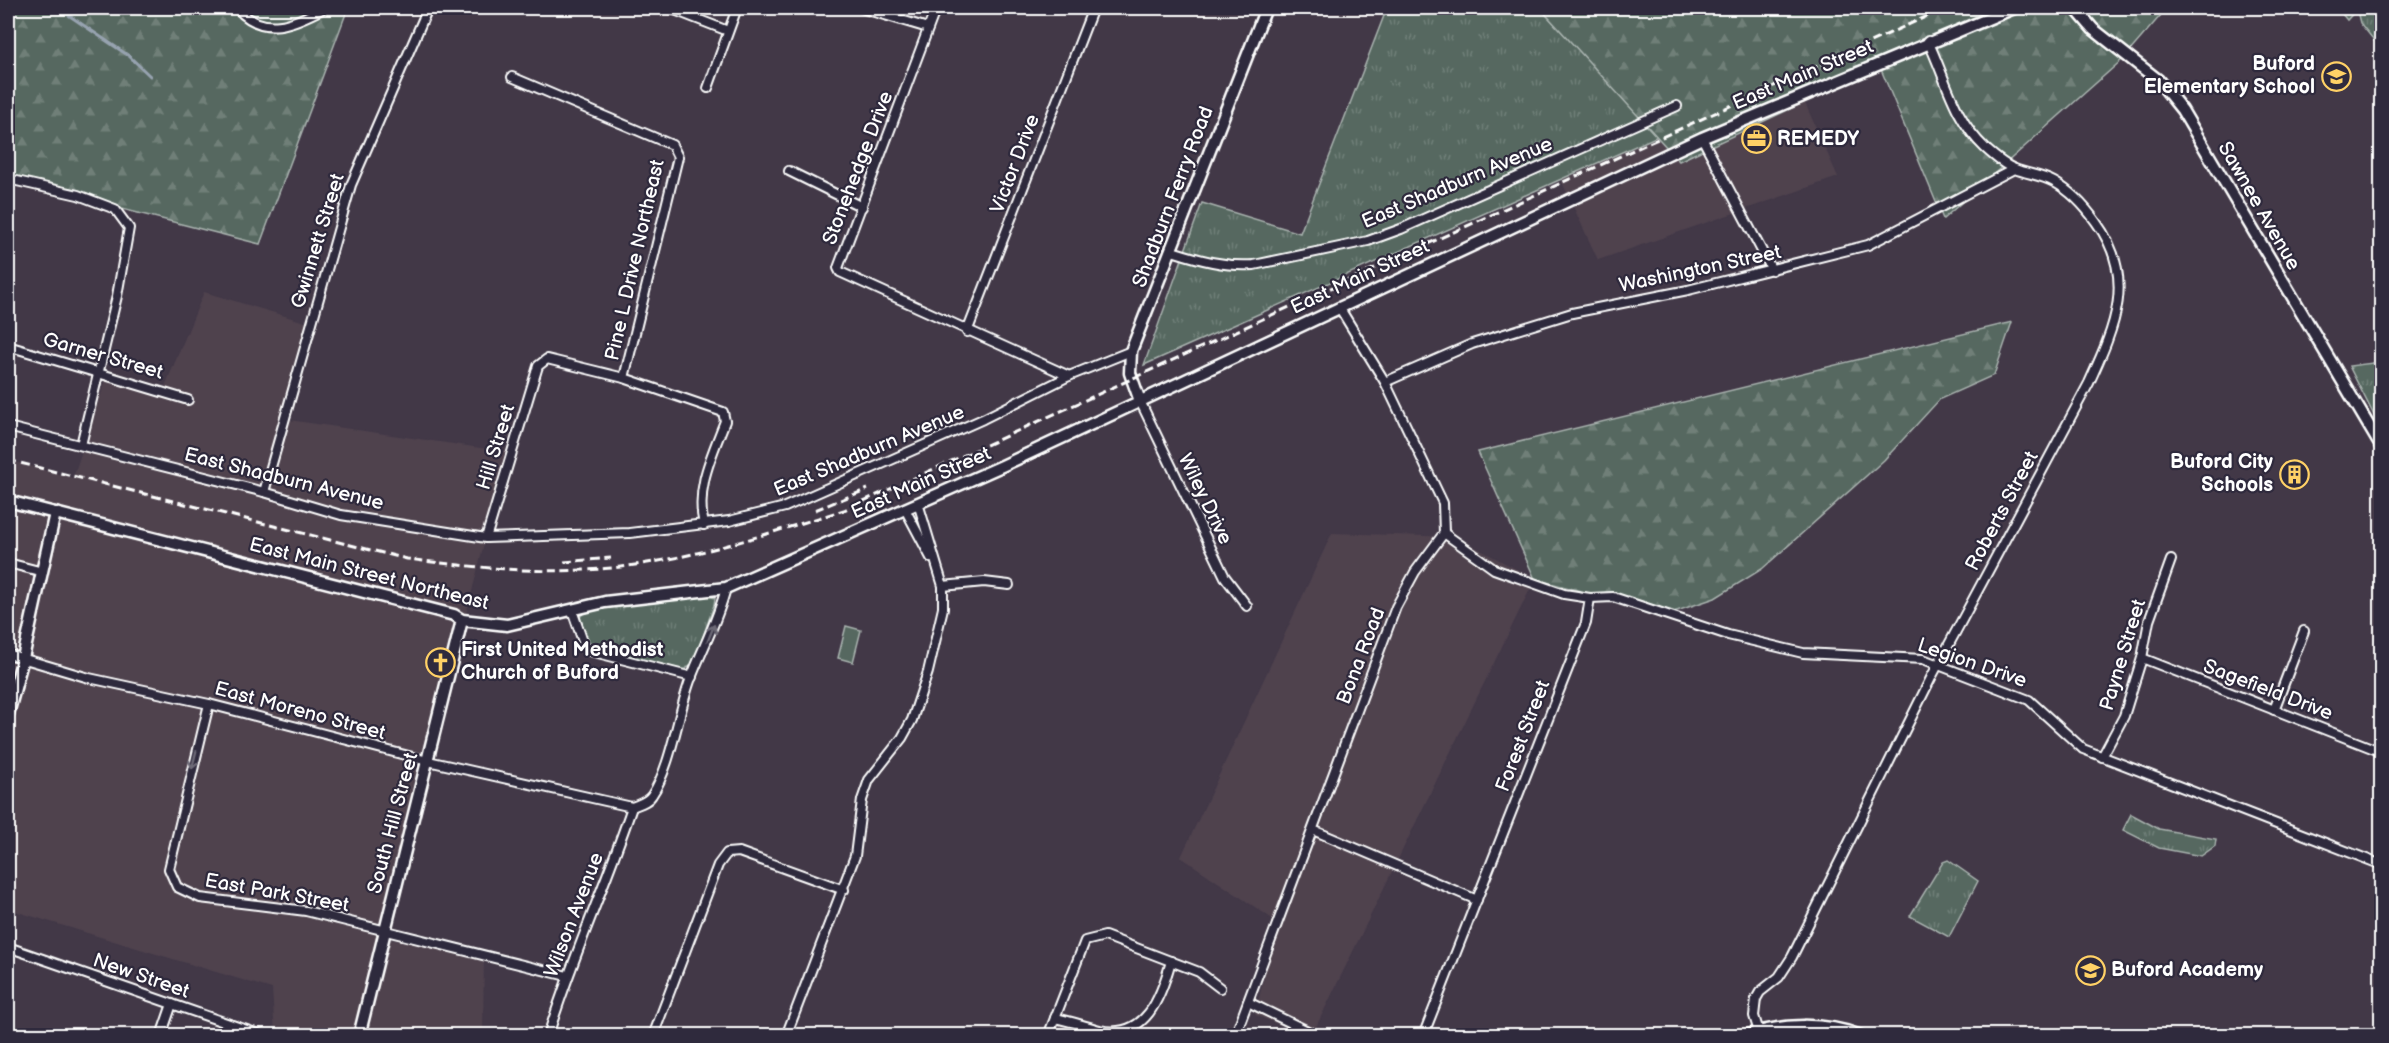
<svg xmlns="http://www.w3.org/2000/svg" width="2389" height="1043" font-family="'Balsamiq Sans',sans-serif">
	<defs>
		<pattern id="grass-tufts" width="24" height="20" patternUnits="userSpaceOnUse" patternTransform="scale(1.5)"><rect width="24" height="20" fill="#566860"/><path d="M3 7l-1-3M5 7V3M7 7l1-3M15 17l-1-3M17 17v-4M19 17l1-3" fill="none" stroke="#6f7f78"/></pattern>
		<pattern id="forest-firs" width="22" height="20" patternUnits="userSpaceOnUse" patternTransform="scale(1.5)"><rect width="22" height="20" fill="#566860"/><path d="M5 1l3.5 6h-7zM16 11l3.5 6h-7z" fill="#6f7f78"/></pattern>
	</defs>
	<rect width="100%" height="100%" fill="#423847"/>
	<filter id="ink" filterUnits="userSpaceOnUse"><feTurbulence type="fractalNoise" baseFrequency=".0167" numOctaves="2"/><feDisplacementMap in="SourceGraphic" scale="12" xChannelSelector="R" yChannelSelector="G"/><feConvolveMatrix kernelMatrix="1 2 1 2 8 2 1 2 1" color-interpolation-filters="sRGB"/></filter>
	<g filter="url(#ink)">
		<g fill="#4f424e">
			<polygon points="1805,103 1838,177 1598,260 1561,180 1658,136 1679,161"/>
			<polygon points="204,292 315,325 289,420 508,452 382,938 484,954 483,1035 275,1035 272,989 8,909 8,460 73,478 106,379 161,396"/>
			<polygon points="1332,533 1456,537 1535,579 1312,1035 1306,1035 1255,1015 1277,922 1181,857"/>
		</g>
		<g fill="url(#grass-tufts)" stroke="#aab4b0" stroke-width="1.5">
			<polygon points="1387,8 1540,8 1658,136 1144,365 1202,203 1300,233"/>
			<polygon points="2337,8 2358,8 2347,20"/>
			<polygon points="2364,8 2381,8 2381,49 2360,23 2358,15"/>
			<polygon points="2381,362 2382,362 2381,429 2349,366"/>
			<path d="M710,596L715,598L714,605L693,665L681,671L587,647L579,622L581,615C617,599 670,601 710,596Z"/>
			<polygon points="2131,814 2159,829 2216,839 2215,846 2201,856 2159,848 2123,830"/>
			<polygon points="1948,860 1978,881 1949,937 1910,916 1943,862"/>
		</g>
		<g fill="url(#forest-firs)" stroke="#aab4b0" stroke-width="1.5">
			<polygon points="8,8 348,8 260,244 8,180"/>
			<polygon points="1540,8 2167,8 2123,59 1943,219 1880,67 1679,161"/>
			<polygon points="2012,322 1994,375 1940,399 1884,460 1762,569 1715,598 1668,614 1535,579 1478,452"/>
		</g>
		<polygon fill="#566860" stroke="#aab4b0" stroke-width="1.5" points="846,626 861,630 853,662 838,658"/>
		<g fill="none" stroke-linecap="round" stroke-linejoin="round">
			<polyline stroke="#97a3b0" stroke-width="3" points="58,8 129,56 150,76"/>
			<defs>
				<g id="street">
					<path d="M237,8C263,38 294,24 324,8"/>
					<polyline points="669,8 728,31"/>
					<polyline points="861,8 928,28"/>
					<polyline points="936,8 838,268 840,272 1069,376"/>
					<polyline points="512,77 672,145 678,157 624,378"/>
					<polyline points="708,88 737,8"/>
					<polyline points="1702,138 1772,270"/>
					<polyline points="789,171 862,207"/>
					<polyline points="8,179 78,195 115,209 129,228 117,296 81,445"/>
					<path d="M1172,251C1200,260 1225,267 1254,265L1368,241L1401,229L1677,106"/>
					<polyline points="967,332 1093,8"/>
					<polyline points="8,346 188,400"/>
					<polyline points="1385,382 1472,344 1572,313 1688,290 1868,245 2014,169"/>
					<polyline points="1140,401 1225,577 1247,606"/>
					<polyline points="8,427 264,492 341,515 486,538 630,533 729,521 785,507 983,419 1069,376 1131,351"/>
					<polyline points="264,492 351,185 428,8"/>
					<polyline points="905,509 931,558"/>
					<path d="M486,538L538,366L547,359L624,378L723,412L725,421C712,455 695,488 704,525"/>
					<polyline points="8,563 43,572"/>
					<polyline points="943,586 984,582 1009,585"/>
					<polyline points="1590,598 1613,597 1728,635 1803,653 1923,659 2029,700 2083,749 2382,865"/>
					<polyline points="572,610 586,650 692,677"/>
					<path d="M8,654L89,678L209,704L428,761L632,807C639,804 648,802 652,795C671,767 678,712 691,678C703,647 718,620 726,588"/>
					<polyline points="2142,658 2382,752"/>
					<polyline points="209,704 169,869 177,887 200,898 306,911 567,976"/>
					<polyline points="2274,710 2304,631"/>
					<polyline points="2102,757 2124,716 2142,658 2149,621 2171,560"/>
					<polyline points="1313,830 1477,900"/>
					<polyline points="8,947 264,1036"/>
					<polyline points="1248,1002 1318,1036"/>
					<path d="M1055,1018C1070,1021 1085,1026 1100,1030C1146,1040 1161,997 1171,961"/>
					<path d="M1760,1035L1754,1016L1756,999L1760,992L1779,977L1792,957L1932,676L2089,383C2115,326 2137,278 2096,222C2084,205 2072,192 2054,182C2042,175 2027,174 2015,169C2004,165 1994,156 1985,148C1954,119 1946,79 1928,41"/>
					<polyline points="161,1036 172,1004"/>
					<path d="M548,1036C572,958 606,884 632,807"/>
					<polyline points="653,1036 718,865 727,853 739,852 844,890"/>
					<polyline points="786,1036 855,856 862,800 869,780 902,738 912,720 928,672 943,608 943,586 918,503"/>
					<polyline points="1048,1036 1085,941 1105,936 1199,972 1220,988"/>
					<polyline points="1235,1036 1396,607 1415,572 1444,533 1443,503 1385,382 1339,307"/>
					<polyline points="1423,1036 1586,623 1590,598 1564,594 1494,569 1444,533"/>
				</g>
				<g id="secondary">
					<polyline points="2075,8 2093,29 2158,80 2182,110 2382,448"/>
					<polyline points="1140,401 1130,373 1131,351 1266,8"/>
					<polyline points="8,501 454,615 462,620 507,625 605,602 726,588 1002,466 1702,138 2014,8"/>
					<polyline points="8,714 23,658 55,513"/>
					<polyline points="359,1036 462,620"/>
					<path d="M1746,1036C1783,1023 1824,1022 1861,1036"/>
				</g>
			</defs>
			<use href="#street" stroke="#fff" stroke-width="12"/>
			<use href="#secondary" stroke="#fff" stroke-width="15"/>
			<use href="#street" stroke="#2f2a3d" stroke-width="8"/>
			<use href="#secondary" stroke="#2f2a3d" stroke-width="10"/>
			<g stroke="#fff" stroke-width="3" stroke-dasharray="9 4.5" stroke-linecap="butt">
				<path d="M8,460L407,559C465,566 525,573 584,570C673,566 760,536 844,510L1945,8"/>
				<polyline points="815,510 868,489"/>
				<polyline points="564,562 611,558"/>
			</g>
		</g>
		<defs><path id="oneway-shaft" d="M-6 0H5M1.5-3L5.5 0L1.5 3" fill="none" stroke-width="1.6" stroke-linecap="round" stroke-linejoin="round" transform="scale(1.5)"/></defs>
		<g stroke="#6d6a77">
			<use href="#oneway-shaft" transform="translate(711 633) rotate(-68)"/>
			<use href="#oneway-shaft" transform="translate(194 760) rotate(104)"/>
		</g>
	</g>
	<defs>
		<symbol id="school-ring" viewBox="-11 -11 22 22"><circle r="9.5" fill="#2f2a3d" stroke="#ffd166" stroke-width="1.5"/><path d="M0-5L7-2L0 1L-7-2ZM-4 1L0 2.5L4 1V4Q0 6-4 4Z" fill="#ffd166"/></symbol>
		<symbol id="office-ring" viewBox="-11 -11 22 22"><circle r="9.5" fill="#2f2a3d" stroke="#ffd166" stroke-width="1.5"/><path d="M-6-3h4V-5.5h4V-3h4V5H-6ZM-1-4.5V-3h2v-1.5ZM-6 0V1H6V0Z" fill="#ffd166"/></symbol>
		<symbol id="building-ring" viewBox="-11 -11 22 22"><circle r="9.5" fill="#2f2a3d" stroke="#ffd166" stroke-width="1.5"/><path d="M-4-6H4V6H1V3H-1V6H-4ZM-2.5-4.3h1.7v1.8h-1.7ZM.8-4.3h1.7v1.8H.8ZM-2.5-1h1.7V.8h-1.7ZM.8-1h1.7V.8H.8Z" fill="#ffd166"/></symbol>
		<symbol id="church-ring" viewBox="-11 -11 22 22"><circle r="9.5" fill="#2f2a3d" stroke="#ffd166" stroke-width="1.5"/><path d="M-1.2-6h2.4v3.5h3.3v2.4h-3.3V6h-2.4V-.1h-3.3v-2.4h3.3Z" fill="#ffd166"/></symbol>
	</defs>
	<g fill-rule="evenodd">
		<use href="#school-ring" x="2320" y="60" width="33" height="33"/>
		<use href="#office-ring" x="1740" y="122" width="33" height="33"/>
		<use href="#building-ring" x="2278" y="458" width="33" height="33"/>
		<use href="#church-ring" x="424" y="646" width="33" height="33"/>
		<use href="#school-ring" x="2074" y="954" width="33" height="33"/>
	</g>
	<g text-anchor="middle" dominant-baseline="central" stroke-width="4.5" stroke-linejoin="round" paint-order="stroke">
		<g font-size="20" font-weight="bold" fill="#fff" stroke="#2f2a3d" text-anchor="start">
			<text x="2315" y="64" text-anchor="end">Buford<tspan x="2315" dy="23">Elementary School</tspan></text>
			<text x="1777" y="139">REMEDY</text>
			<text x="2273" y="462" text-anchor="end">Buford City<tspan x="2273" dy="23">Schools</tspan></text>
			<text x="461" y="650">First United Methodist<tspan x="461" dy="23">Church of Buford</tspan></text>
			<text x="2111" y="970">Buford Academy</text>
		</g>
		<g font-size="20" fill="#fff" stroke="#2f2a3d">
			<text transform="translate(1803 75) rotate(-23)">East Main Street</text>
			<text transform="translate(1015 164) rotate(-69)">Victor Drive</text>
			<text transform="translate(858 168) rotate(-69)">Stonehedge Drive</text>
			<text transform="translate(1457 183) rotate(-23)">East Shadburn Avenue</text>
			<text transform="translate(1173 197) rotate(-69)">Shadburn Ferry Road</text>
			<text transform="translate(2259 206) rotate(60)">Sawnee Avenue</text>
			<text transform="translate(318 241) rotate(-73)">Gwinnett Street</text>
			<text transform="translate(635 260) rotate(-77)">Pine L Drive Northeast</text>
			<text transform="translate(1700 269) rotate(-12)">Washington Street</text>
			<text transform="translate(1360 277) rotate(-25)">East Main Street</text>
			<text transform="translate(103 356) rotate(16)">Garner Street</text>
			<text transform="translate(496 447) rotate(-73)">Hill Street</text>
			<text transform="translate(869 451) rotate(-23)">East Shadburn Avenue</text>
			<text transform="translate(284 479) rotate(14)">East Shadburn Avenue</text>
			<text transform="translate(921 483) rotate(-24)">East Main Street</text>
			<text transform="translate(1205 499) rotate(64)">Wiley Drive</text>
			<text transform="translate(2002 511) rotate(-62)">Roberts Street</text>
			<text transform="translate(369 574) rotate(14)">East Main Street Northeast</text>
			<text transform="translate(2123 655) rotate(-73)">Payne Street</text>
			<text transform="translate(1361 656) rotate(-69)">Bona Road</text>
			<text transform="translate(1972 663) rotate(19)">Legion Drive</text>
			<text transform="translate(2268 690) rotate(21)">Sagefield Drive</text>
			<text transform="translate(300 711) rotate(15)">East Moreno Street</text>
			<text transform="translate(1523 736) rotate(-69)">Forest Street</text>
			<text transform="translate(393 823) rotate(-75)">South Hill Street</text>
			<text transform="translate(277 893) rotate(10)">East Park Street</text>
			<text transform="translate(574 915) rotate(-69)">Wilson Avenue</text>
			<text transform="translate(141 976) rotate(19)">New Street</text>
		</g>
	</g>
	<rect width="2389" height="1043" fill="none" stroke="#2f2a3d" stroke-width="30"/>
	<rect x="15" y="15" width="2359" height="1013" fill="none" stroke="#fff" stroke-width="2" filter="url(#ink)"/>
</svg>
